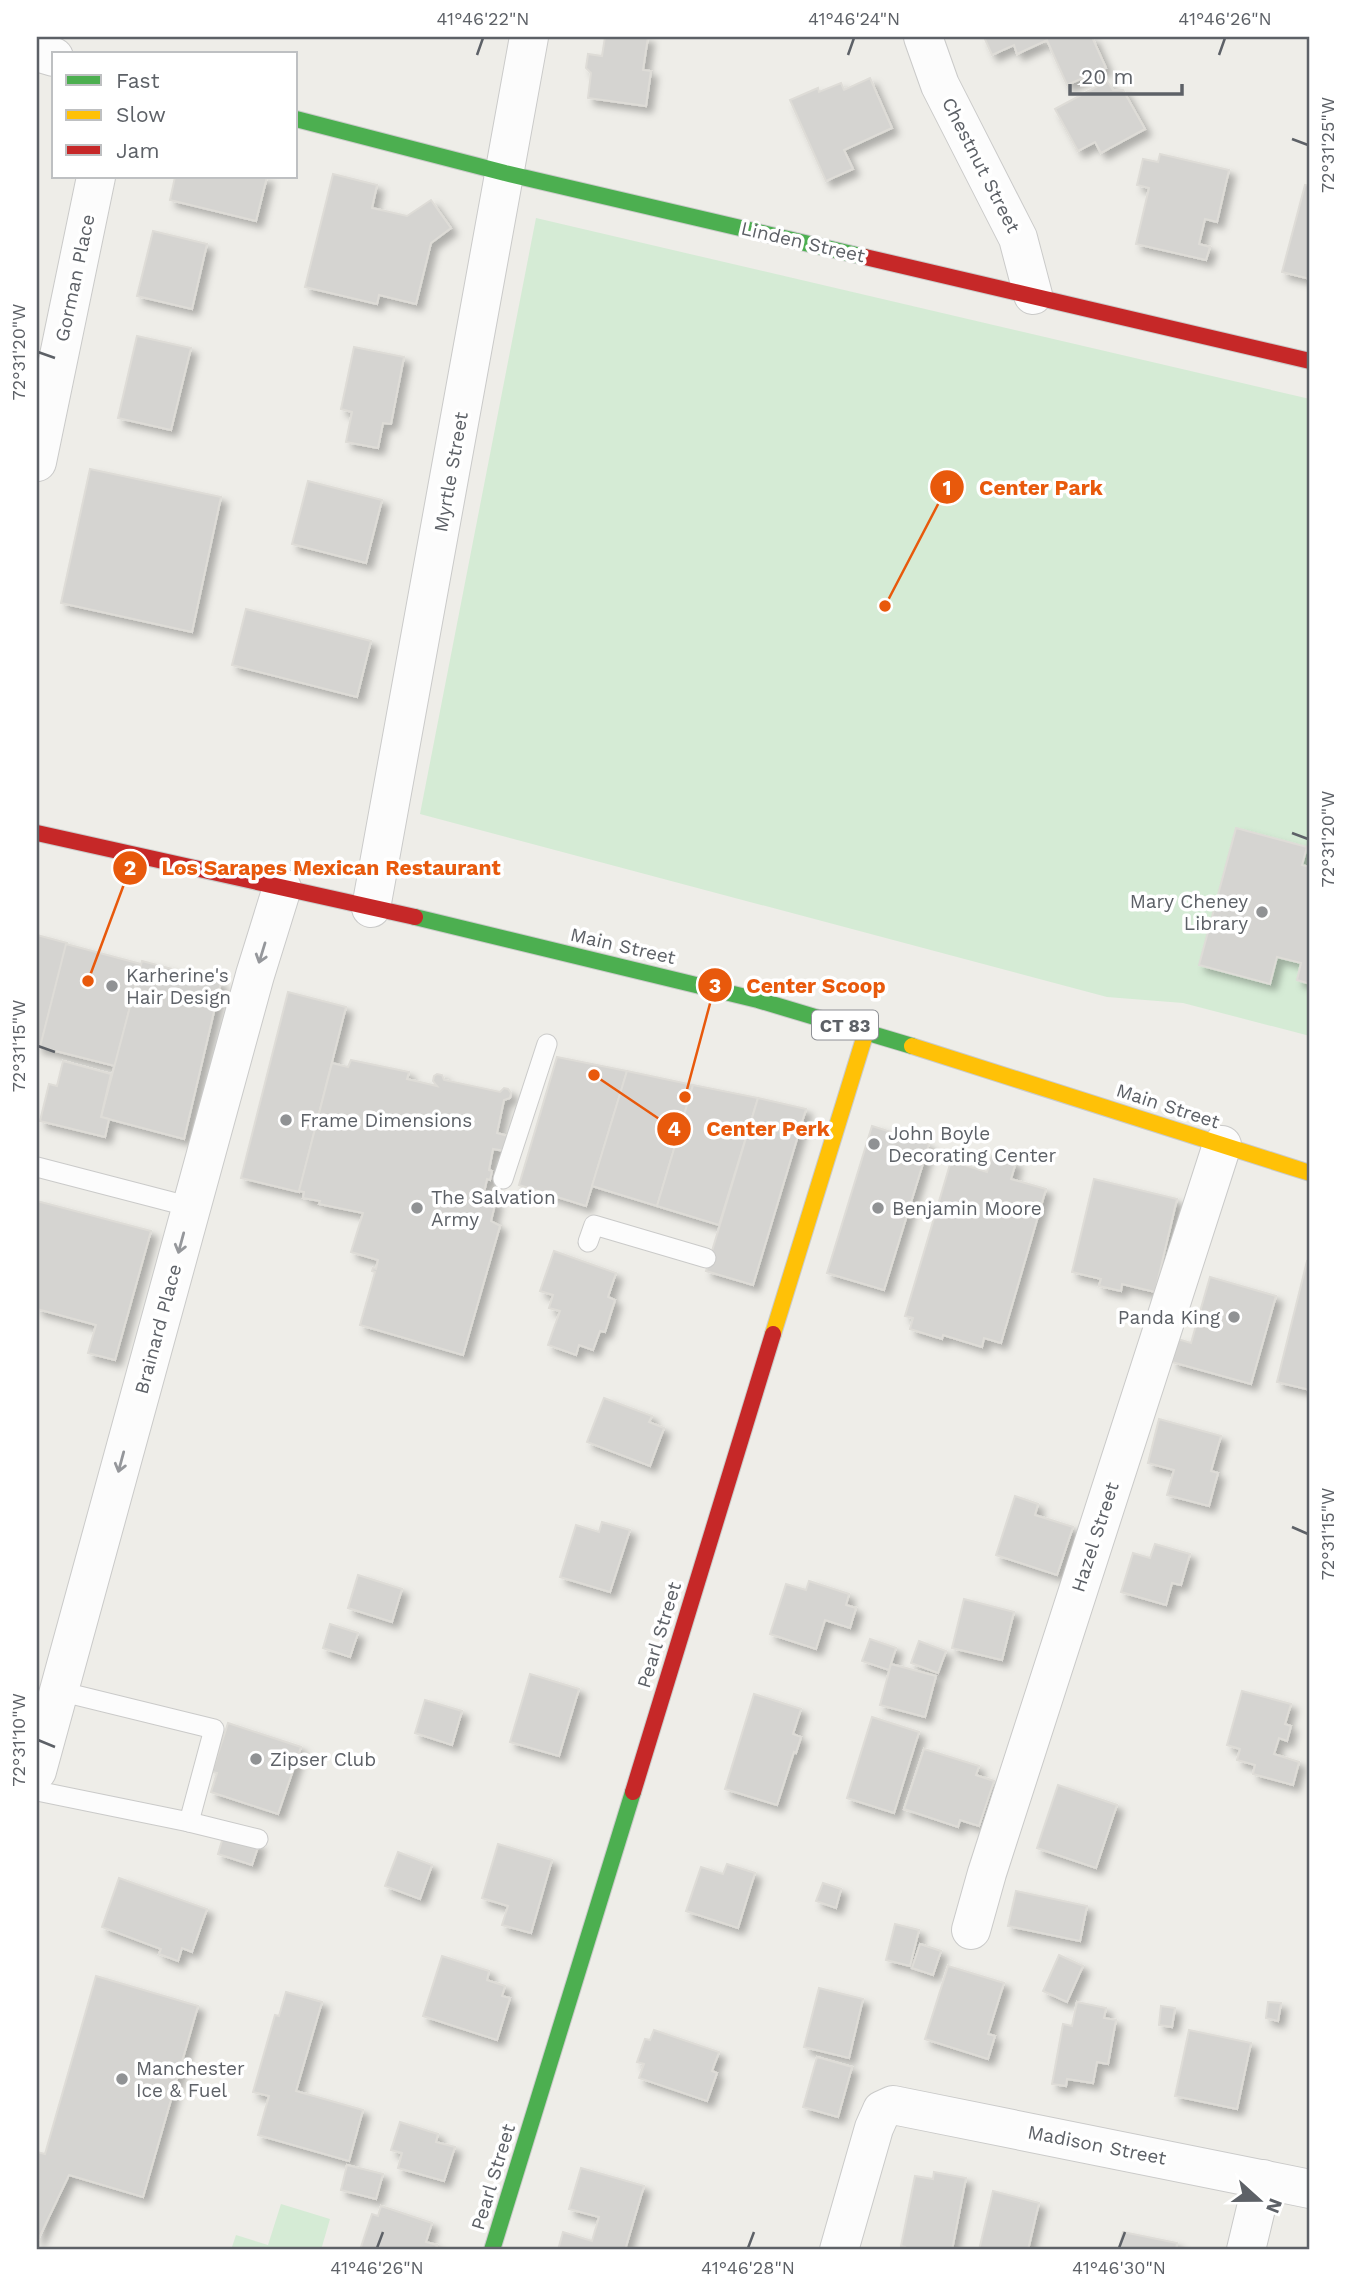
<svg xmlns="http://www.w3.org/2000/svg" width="1347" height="2287" font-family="'Work Sans',sans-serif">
	<defs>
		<filter id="shadow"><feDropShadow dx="6" dy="6" stdDeviation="3.5" flood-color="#0004"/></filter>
	</defs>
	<rect width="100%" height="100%" fill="#eeede8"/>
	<g fill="#d5ebd5">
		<polygon points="536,218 1310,399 1310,1036 1183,1003 1107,997 420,814"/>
		<polygon points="281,2204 330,2219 321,2250 241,2250 232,2247 236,2235 268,2245"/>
	</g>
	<g fill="#d5d4d1" stroke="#dedcd7" stroke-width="2" filter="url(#shadow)">
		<polygon points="605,37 648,37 643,70 651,71 646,106 588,98 591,73 586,68 588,54 602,56"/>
		<polygon points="984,37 1092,37 1106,68 1067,85 1047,40 1017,54 1014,45 992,55"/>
		<polygon points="870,78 892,128 844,150 853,169 826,181 790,100 818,88 819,92 841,83 844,90"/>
		<polygon points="1107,81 1113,90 1123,90 1145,129 1101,153 1095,142 1078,151 1055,109"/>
		<polygon points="1160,154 1229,170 1217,222 1205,219 1199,244 1210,247 1206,260 1136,244 1149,188 1137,185 1143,159 1158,162"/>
		<polygon points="333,174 377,185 372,208 407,216 431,200 451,228 431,243 416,304 379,295 377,304 305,287"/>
		<polygon points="175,177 267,177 256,221 170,200"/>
		<polygon points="1305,185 1310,186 1310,279 1282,272"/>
		<polygon points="153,231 207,244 192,309 137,296"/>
		<polygon points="137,336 191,348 171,430 118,418"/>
		<polygon points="354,347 404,357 391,424 383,423 378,448 346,442 352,412 341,409"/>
		<polygon points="90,469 221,497 192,632 61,603"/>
		<polygon points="308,481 382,500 366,563 292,544"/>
		<polygon points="246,609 371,641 357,697 232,665"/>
		<polygon points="1236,828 1307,847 1302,865 1310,867 1310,984 1297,980 1301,963 1277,957 1270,984 1199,965"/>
		<polygon points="37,935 67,943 40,1048 37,1047"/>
		<polygon points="66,944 141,964 115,1066 40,1047"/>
		<polygon points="142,961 221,982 184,1139 101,1117"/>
		<polygon points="288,992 346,1007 299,1192 241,1178"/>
		<polygon points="557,1057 627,1071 586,1206 519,1185"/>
		<polygon points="351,1060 409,1072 407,1079 437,1086 433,1081 434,1076 437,1074 442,1075 444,1080 500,1092 504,1088 508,1089 511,1093 510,1098 504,1100 497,1133 508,1136 505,1151 493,1149 489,1170 492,1171 490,1180 487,1179 483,1197 496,1200 491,1221 500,1226 463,1355 360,1325 375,1272 372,1271 373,1268 376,1269 378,1260 351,1252 363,1213 319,1204 320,1201 303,1198 304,1192 299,1191 332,1063 348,1067"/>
		<polygon points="63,1061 111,1074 101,1117 109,1119 105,1137 40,1121 49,1084 57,1086"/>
		<polygon points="627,1071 693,1085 657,1206 592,1186"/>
		<polygon points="693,1085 758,1098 719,1225 657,1206"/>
		<polygon points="758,1098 806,1109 753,1285 706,1271"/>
		<polygon points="872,1126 929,1144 884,1290 827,1273"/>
		<polygon points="992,1156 1016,1162 1011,1179 1046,1189 1001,1343 984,1338 982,1347 943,1335 942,1339 910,1329 913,1318 905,1316 951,1161 987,1172"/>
		<polygon points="1094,1179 1177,1199 1155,1292 1122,1284 1121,1291 1099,1286 1101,1279 1072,1272"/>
		<polygon points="37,1201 151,1231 115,1360 88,1353 96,1325 37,1309"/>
		<polygon points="554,1251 616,1273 608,1297 615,1300 605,1332 600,1331 593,1350 579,1345 576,1355 548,1345 560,1311 549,1308 553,1295 540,1291"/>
		<polygon points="1307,1261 1310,1262 1310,1390 1277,1382"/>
		<polygon points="1210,1277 1276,1296 1251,1384 1172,1362 1178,1339 1191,1343"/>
		<polygon points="604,1398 652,1416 649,1422 664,1428 650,1466 587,1442"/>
		<polygon points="1159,1419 1221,1436 1211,1471 1218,1473 1209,1506 1167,1495 1174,1470 1148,1463"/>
		<polygon points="1015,1496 1038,1504 1035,1515 1073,1527 1057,1575 996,1555"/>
		<polygon points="602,1522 630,1530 610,1592 560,1577 576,1525 599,1532"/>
		<polygon points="1155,1544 1190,1554 1181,1585 1172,1583 1166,1605 1121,1592 1133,1553 1150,1558"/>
		<polygon points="358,1575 402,1589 392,1622 348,1608"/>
		<polygon points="809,1581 849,1594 846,1605 856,1608 850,1628 825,1620 816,1649 770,1634 786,1584 806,1590"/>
		<polygon points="964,1599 1014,1612 1002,1660 952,1648"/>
		<polygon points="330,1624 358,1633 350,1657 323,1648"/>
		<polygon points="870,1639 896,1648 889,1670 862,1661"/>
		<polygon points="919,1641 946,1651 938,1673 911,1663"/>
		<polygon points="891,1664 936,1676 925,1717 880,1705"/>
		<polygon points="530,1674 579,1689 559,1756 510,1742"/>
		<polygon points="1242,1691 1291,1704 1285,1724 1291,1726 1287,1741 1279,1738 1274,1754 1299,1762 1293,1785 1253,1774 1255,1765 1237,1760 1240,1749 1227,1745"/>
		<polygon points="754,1694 801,1709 793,1734 801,1737 796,1753 794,1752 777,1805 725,1789"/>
		<polygon points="425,1700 462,1711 452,1745 415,1733"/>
		<polygon points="872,1717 919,1732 894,1813 847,1798"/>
		<polygon points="228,1723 301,1747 278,1814 211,1792 217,1773 212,1772"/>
		<polygon points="924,1749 979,1766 976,1775 994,1781 979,1826 960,1820 958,1827 904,1809"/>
		<polygon points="1058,1785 1117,1805 1096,1868 1037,1848"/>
		<polygon points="224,1834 259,1844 252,1865 218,1854"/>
		<polygon points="498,1844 552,1860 531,1933 502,1925 508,1906 482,1898"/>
		<polygon points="398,1852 432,1865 420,1899 385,1886"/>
		<polygon points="727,1864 755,1873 738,1928 686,1911 701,1867 723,1874"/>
		<polygon points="119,1878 207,1909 192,1952 182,1948 178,1961 159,1954 161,1949 102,1927"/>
		<polygon points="823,1883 841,1889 836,1908 816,1901"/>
		<polygon points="1016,1891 1087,1906 1080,1941 1008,1926"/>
		<polygon points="895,1924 919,1930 910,1966 886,1960"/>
		<polygon points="920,1944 941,1951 933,1975 912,1968"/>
		<polygon points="1059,1955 1083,1966 1067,2002 1043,1991"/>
		<polygon points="442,1956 489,1971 487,1980 505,1986 502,1996 510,1998 497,2040 423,2016"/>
		<polygon points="948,1966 1004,1983 988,2034 995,2036 988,2059 925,2039"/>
		<polygon points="96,1976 198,2006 143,2197 69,2175 37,2242 37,2152 45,2154"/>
		<polygon points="819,1988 863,1999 849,2058 804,2047"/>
		<polygon points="286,1992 322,2002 296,2091 363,2110 349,2161 258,2135 269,2096 253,2092 275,2015 279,2016"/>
		<polygon points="1077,2002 1106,2008 1104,2018 1116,2020 1108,2064 1097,2062 1093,2083 1067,2079 1066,2086 1052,2084 1063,2024 1072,2026"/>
		<polygon points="1268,2002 1281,2003 1278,2021 1266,2018"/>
		<polygon points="1161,2006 1175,2008 1172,2027 1159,2025"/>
		<polygon points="654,2030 719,2052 712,2071 717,2073 707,2101 639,2078 644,2064 637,2062 645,2039 650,2040"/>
		<polygon points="1189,2030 1251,2043 1237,2109 1175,2096"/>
		<polygon points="817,2057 852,2067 838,2117 803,2107"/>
		<polygon points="400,2122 438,2134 436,2142 455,2147 444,2181 398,2168 402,2153 391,2150"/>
		<polygon points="347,2165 383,2174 376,2199 341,2190"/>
		<polygon points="581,2168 644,2186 625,2250 558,2250 563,2232 592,2241 599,2217 569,2209"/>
		<polygon points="934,2172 966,2178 952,2250 904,2250 905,2247 901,2246 915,2176 933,2179"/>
		<polygon points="993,2191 1039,2203 1028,2250 979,2250"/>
		<polygon points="381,2206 432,2223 426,2242 437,2245 435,2250 360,2250 372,2214 378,2216"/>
		<polygon points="1123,2232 1177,2243 1176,2250 1119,2250"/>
	</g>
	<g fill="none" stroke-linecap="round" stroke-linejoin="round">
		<defs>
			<g id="lane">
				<polyline points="37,1167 191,1207"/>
				<polyline points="503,1179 547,1044"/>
				<polyline points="588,1242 594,1225 706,1258"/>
				<polyline points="37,1791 189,1822 214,1729 59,1691"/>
				<polyline points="189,1822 258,1839"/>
			</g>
			<g id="street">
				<polyline points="923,37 940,85 1018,238 1033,295"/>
				<polyline points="37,52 54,57"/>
				<polyline points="37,462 96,177"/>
				<polyline points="371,908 529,37"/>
				<polyline points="37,1771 255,975 282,888"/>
				<polyline points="971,1930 987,1873 1222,1145"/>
				<polyline points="839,2250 874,2128 882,2110 893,2105 1310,2189"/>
				<polyline points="1246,2250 1263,2179"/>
			</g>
			<g id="fast">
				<polyline points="296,119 505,173 865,257"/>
				<polyline points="415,917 758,1000 912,1046"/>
				<polyline points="492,2250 633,1792"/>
			</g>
			<g id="slow">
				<polyline points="912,1046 1310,1173"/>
				<polyline points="773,1334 866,1032"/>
			</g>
			<g id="jam">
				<polyline points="865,257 1310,361"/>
				<polyline points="37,833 415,917"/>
				<polyline points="633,1792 773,1334"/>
			</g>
		</defs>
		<use href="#lane" stroke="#cacac9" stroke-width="21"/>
		<use href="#street" stroke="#cacac9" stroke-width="40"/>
		<use href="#fast" stroke="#cacbca" stroke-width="18"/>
		<use href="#slow" stroke="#cacbca" stroke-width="18"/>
		<use href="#jam" stroke="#cacbca" stroke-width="18"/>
		<use href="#lane" stroke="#fcfcfc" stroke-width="19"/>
		<use href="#street" stroke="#fcfcfc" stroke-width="38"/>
		<use href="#fast" stroke="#4caf50" stroke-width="16"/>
		<use href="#slow" stroke="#ffc107" stroke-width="16"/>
		<use href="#jam" stroke="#c62828" stroke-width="16"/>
	</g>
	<defs><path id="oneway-shaft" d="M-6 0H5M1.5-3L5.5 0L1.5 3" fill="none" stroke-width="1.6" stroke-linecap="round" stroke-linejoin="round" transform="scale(1.75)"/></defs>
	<g stroke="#95979b">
		<use href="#oneway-shaft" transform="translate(262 953) rotate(107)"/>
		<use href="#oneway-shaft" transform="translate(181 1243) rotate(105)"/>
		<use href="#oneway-shaft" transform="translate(121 1462) rotate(105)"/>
	</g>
	<path fill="none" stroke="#5d6167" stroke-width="2.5" d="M477,55L483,38M848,55L854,38M1219,55L1225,38M1292,139L1308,145M38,352L55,358M1292,833L1308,839M38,1046L55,1052M1292,1527L1308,1534M38,1740L55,1747M377,2248L383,2232M748,2248L754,2232M1119,2248L1125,2232"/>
	<g fill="#909294" stroke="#fff" stroke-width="2.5">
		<circle cx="1262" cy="912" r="7"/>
		<circle cx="112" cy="986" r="7"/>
		<circle cx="286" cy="1120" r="7"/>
		<circle cx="874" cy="1144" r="7"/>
		<circle cx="417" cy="1208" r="7"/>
		<circle cx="878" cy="1208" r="7"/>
		<circle cx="1234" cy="1317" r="7"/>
		<circle cx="256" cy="1759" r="7"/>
		<circle cx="122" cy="2079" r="7"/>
	</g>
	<g text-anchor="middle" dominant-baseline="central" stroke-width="7" stroke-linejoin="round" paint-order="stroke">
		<rect fill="#fff" stroke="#8e9095" stroke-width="2" x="812" y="1010.5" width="66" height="29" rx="5"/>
		<g font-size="18" font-weight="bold" fill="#5d6167">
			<text x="845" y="1025">CT 83</text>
		</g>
		<g font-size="19" fill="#5d6167" stroke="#fff">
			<text transform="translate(981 165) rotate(63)">Chestnut Street</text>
			<text transform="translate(803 242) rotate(13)">Linden Street</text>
			<text transform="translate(75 278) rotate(-78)">Gorman Place</text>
			<text transform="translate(451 472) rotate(-80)">Myrtle Street</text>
			<text transform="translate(623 946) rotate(13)">Main Street</text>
			<text transform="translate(1168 1106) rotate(18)">Main Street</text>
			<text transform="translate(158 1329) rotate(-75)">Brainard Place</text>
			<text transform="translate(1095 1537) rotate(-72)">Hazel Street</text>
			<text transform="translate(659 1635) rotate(-73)">Pearl Street</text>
			<text transform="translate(1097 2145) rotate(11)">Madison Street</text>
			<text transform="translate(493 2177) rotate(-73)">Pearl Street</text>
		</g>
		<g font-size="19" fill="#5d6167" stroke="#fff" text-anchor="start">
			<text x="1248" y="901" text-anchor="end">Mary Cheney<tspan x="1248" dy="22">Library</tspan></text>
			<text x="126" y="975">Karherine's<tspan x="126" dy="22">Hair Design</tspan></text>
			<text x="300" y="1120">Frame Dimensions</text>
			<text x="888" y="1133">John Boyle<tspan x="888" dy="22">Decorating Center</tspan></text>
			<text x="431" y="1197">The Salvation<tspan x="431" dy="22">Army</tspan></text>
			<text x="892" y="1208">Benjamin Moore</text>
			<text x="1220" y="1317" text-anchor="end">Panda King</text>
			<text x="270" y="1759">Zipser Club</text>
			<text x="136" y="2068">Manchester<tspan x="136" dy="22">Ice &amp; Fuel</tspan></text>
		</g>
	</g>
	<path fill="none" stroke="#e8590c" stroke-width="2.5" d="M885 606L947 487M88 981L130 868M685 1097L715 985M594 1075L674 1129"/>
	<g fill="#e8590c" stroke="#fff" stroke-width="2.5">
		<circle cx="885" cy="606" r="7"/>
		<circle cx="88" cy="981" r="7"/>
		<circle cx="685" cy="1097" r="7"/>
		<circle cx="594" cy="1075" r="7"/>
		<circle cx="947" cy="487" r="18"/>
		<circle cx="130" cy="868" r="18"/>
		<circle cx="715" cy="985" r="18"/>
		<circle cx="674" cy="1129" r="18"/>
	</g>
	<g font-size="21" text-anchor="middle" font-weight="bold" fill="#fff">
		<text x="947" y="495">1</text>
		<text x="130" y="875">2</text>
		<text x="715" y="993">3</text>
		<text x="674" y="1136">4</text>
	</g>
	<g font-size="21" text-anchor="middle" font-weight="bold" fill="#e8590c" stroke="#fff" stroke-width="7" stroke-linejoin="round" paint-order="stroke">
		<text x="1041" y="495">Center Park</text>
		<text x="331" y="875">Los Sarapes Mexican Restaurant</text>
		<text x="816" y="993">Center Scoop</text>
		<text x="768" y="1136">Center Perk</text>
	</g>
	<rect width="1347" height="2287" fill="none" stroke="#ffffff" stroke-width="77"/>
	<rect x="52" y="52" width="245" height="126" fill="#ffffff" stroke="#bec0c2" stroke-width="2"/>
	<rect x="66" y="75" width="35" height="10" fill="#4caf50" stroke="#bec0c2" stroke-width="2"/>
	<text x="116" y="88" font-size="21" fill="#5d6167">Fast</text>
	<rect x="66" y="110" width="35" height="10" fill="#ffc107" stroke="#bec0c2" stroke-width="2"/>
	<text x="116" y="122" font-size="21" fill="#5d6167">Slow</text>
	<rect x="66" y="145" width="35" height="10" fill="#c62828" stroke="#bec0c2" stroke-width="2"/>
	<text x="116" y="158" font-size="21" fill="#5d6167">Jam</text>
	<g transform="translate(1259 2200) rotate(111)" stroke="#ffffff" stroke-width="5" paint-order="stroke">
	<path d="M0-5L12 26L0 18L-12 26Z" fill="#5d6167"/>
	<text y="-10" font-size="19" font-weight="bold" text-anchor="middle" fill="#5d6167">N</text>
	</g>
	<path d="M1070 84v10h112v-10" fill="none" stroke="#5d6167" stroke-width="3.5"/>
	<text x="1081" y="84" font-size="21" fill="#5d6167" stroke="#ffffff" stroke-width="5" paint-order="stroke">20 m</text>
	<rect x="38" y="38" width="1270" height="2210" fill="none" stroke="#5d6167" stroke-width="2.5"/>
	<g font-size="18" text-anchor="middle" fill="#5d6167">
		<text x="483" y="25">41°46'22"N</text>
		<text x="854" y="25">41°46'24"N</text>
		<text x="1225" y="25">41°46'26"N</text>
		<text transform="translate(1328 145) rotate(-90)" y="6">72°31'25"W</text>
		<text transform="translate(19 352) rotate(-90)" y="6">72°31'20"W</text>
		<text transform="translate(1328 839) rotate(-90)" y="6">72°31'20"W</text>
		<text transform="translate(19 1046) rotate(-90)" y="6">72°31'15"W</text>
		<text transform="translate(1328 1534) rotate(-90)" y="6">72°31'15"W</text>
		<text transform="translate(19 1740) rotate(-90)" y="6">72°31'10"W</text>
		<text x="377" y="2274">41°46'26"N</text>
		<text x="748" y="2274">41°46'28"N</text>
		<text x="1119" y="2274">41°46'30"N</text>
	</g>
</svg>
